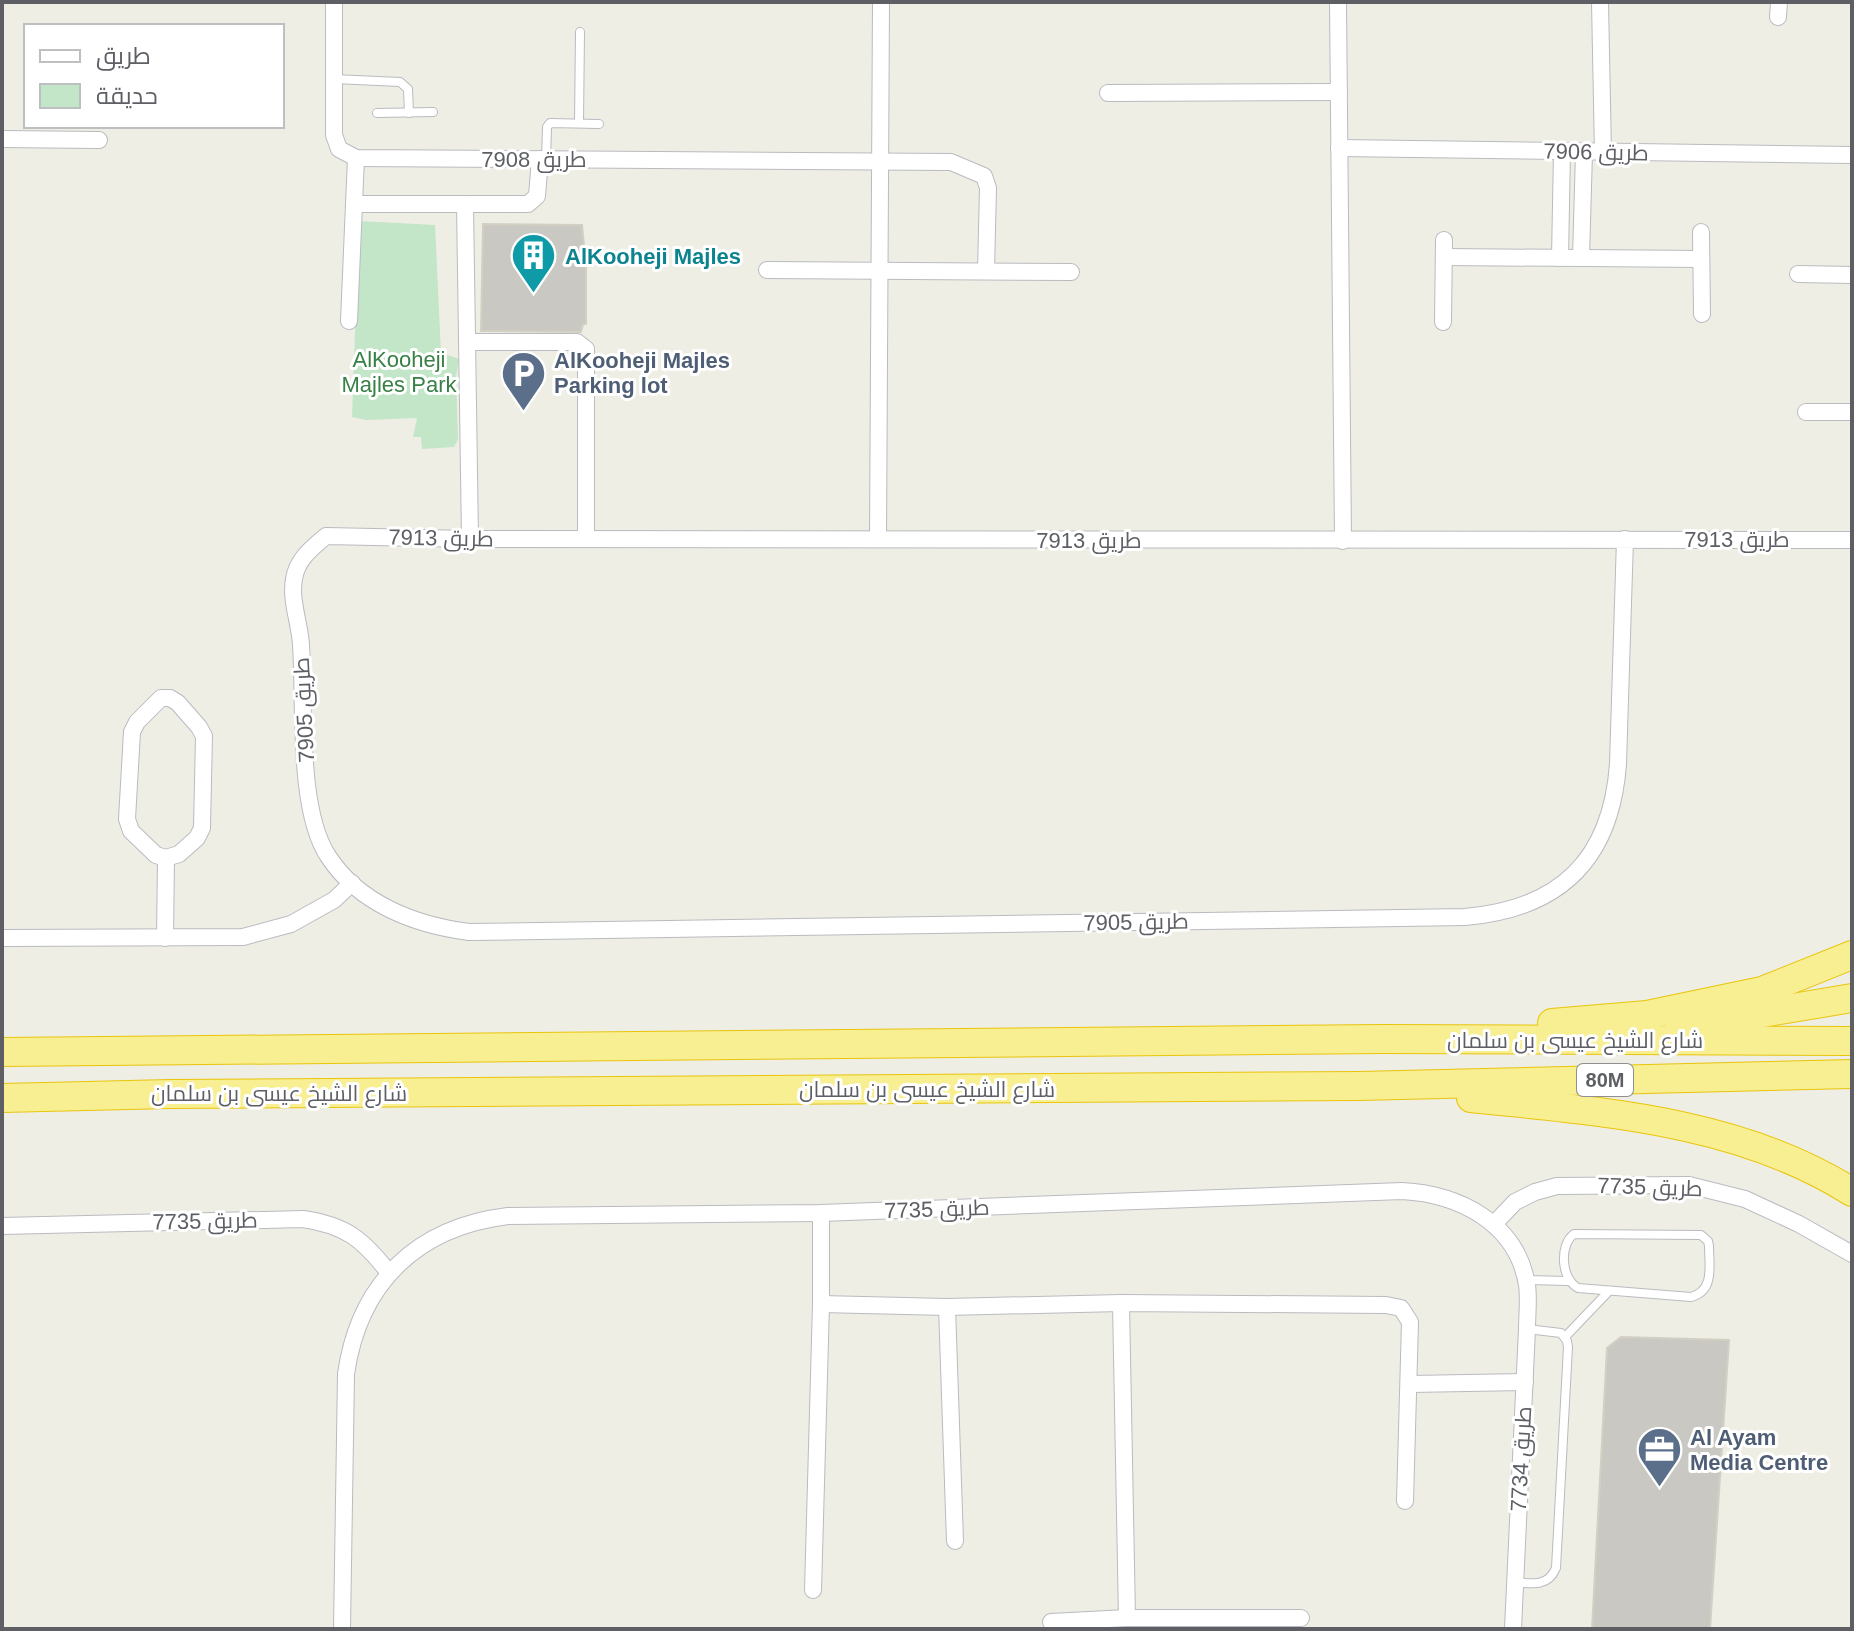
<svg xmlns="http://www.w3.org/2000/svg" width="1854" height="1631" font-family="Arial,Cairo,sans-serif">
	<rect width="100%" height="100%" fill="#eeeee5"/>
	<polygon fill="#c3e5c8" points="359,221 435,225 441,353 459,359 456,377 458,439 454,447 422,449 421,437 413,437 417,418 366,420 352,417"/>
	<g fill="#cac8c2" stroke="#d3d0c3" stroke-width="2">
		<polygon points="483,224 582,225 586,267 586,324 583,324 581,332 481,331"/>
		<polygon points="1621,1337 1729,1340 1710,1629 1592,1629 1607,1348"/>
	</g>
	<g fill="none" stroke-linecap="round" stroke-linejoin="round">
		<defs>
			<g id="service">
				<polyline points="334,79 400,82 408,89 409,113"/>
				<polyline points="377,113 433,112"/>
				<polyline points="579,123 580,32"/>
				<polyline points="546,159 547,127 550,123 599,124"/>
				<path d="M1574,1234L1701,1235L1708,1241L1709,1246C1709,1265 1715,1291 1691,1297L1578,1288C1561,1279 1559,1245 1574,1234Z"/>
				<polyline points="1527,1280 1568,1281"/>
				<polyline points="1565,1337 1609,1291"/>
				<path d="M1515,1582C1532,1584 1548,1587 1556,1568L1568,1347L1567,1341L1561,1333L1527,1329"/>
			</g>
			<g id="minor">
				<polyline points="334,2 334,135 339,149 356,158 951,162 984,176 988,188 986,271"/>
				<polyline points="1338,2 1343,541"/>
				<polyline points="1600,2 1603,153"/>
				<polyline points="1778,17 1779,2"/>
				<polyline points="1108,93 1339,92"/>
				<polyline points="2,139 99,140"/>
				<polyline points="1339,148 1852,155"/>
				<polyline points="354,204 528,204 537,196 540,159"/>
				<polyline points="465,204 470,539"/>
				<polyline points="1701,232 1702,314"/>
				<polyline points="1444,257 1701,259"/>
				<polyline points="1560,258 1562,152"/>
				<polyline points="1581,258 1584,152"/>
				<polyline points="767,270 1071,272"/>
				<polyline points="1798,274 1852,275"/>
				<polyline points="349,321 356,158"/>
				<polyline points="1443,322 1444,240"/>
				<polyline points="467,342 577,342 586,349 586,539"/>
				<polyline points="1806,412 1852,412"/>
				<polyline points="878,539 881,2"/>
				<path d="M1625,539L1618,764C1611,860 1560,909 1465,917L469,932C415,925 359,904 328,856C297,809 305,703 301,645C300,624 290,600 294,579C297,559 312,548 326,536L470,539L1852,540"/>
				<polygon points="161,698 170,698 178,703 199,727 204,736 202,828 197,838 179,854 166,858 156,855 131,831 127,819 132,732 137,722"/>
				<polyline points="2,938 243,937 291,924 334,900 352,883"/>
				<polyline points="165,938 166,858"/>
				<polyline points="1494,1224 1515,1202 1535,1192 1557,1186 1689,1185 1745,1199 1799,1224 1852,1254"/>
				<path d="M2,1226L303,1219C345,1225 363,1239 389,1273"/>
				<polyline points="1121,1303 1127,1618"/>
				<polyline points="821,1304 947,1307 1121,1303 1386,1305 1401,1308 1410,1322 1405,1501"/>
				<polyline points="947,1307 955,1541"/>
				<polyline points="1410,1384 1525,1382"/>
				<polyline points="813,1590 821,1304 821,1213"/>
				<polyline points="1051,1622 1127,1618 1301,1618"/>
				<path d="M342,1629L346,1374C359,1283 417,1227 508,1216L821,1213L1402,1191C1459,1194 1517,1223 1527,1285C1529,1299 1527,1315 1527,1329L1513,1629"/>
			</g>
			<g id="motorway">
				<polyline points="1552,1023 1647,1015 1762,991 1852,955"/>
				<polyline points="1679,1027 1852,998"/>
				<polyline points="2,1052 1384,1039 1852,1041"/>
				<polyline points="2,1098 170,1094 1359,1086 1852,1074"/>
				<path d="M1471,1098C1602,1112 1738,1120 1852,1192"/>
			</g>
		</defs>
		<use href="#service" stroke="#babbc0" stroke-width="10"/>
		<use href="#minor" stroke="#babbc0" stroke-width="18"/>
		<use href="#motorway" stroke="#e9c50b" stroke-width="30"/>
		<use href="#service" stroke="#fff" stroke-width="8"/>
		<use href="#minor" stroke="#fff" stroke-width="16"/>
		<use href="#motorway" stroke="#f8ee92" stroke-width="28"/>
	</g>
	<defs>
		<symbol id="building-pin" viewBox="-11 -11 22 30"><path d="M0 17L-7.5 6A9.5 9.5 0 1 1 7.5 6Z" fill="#0f9aa8" stroke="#fff"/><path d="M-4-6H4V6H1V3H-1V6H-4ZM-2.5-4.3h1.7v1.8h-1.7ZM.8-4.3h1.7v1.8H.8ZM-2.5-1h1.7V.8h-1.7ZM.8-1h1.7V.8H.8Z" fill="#fff"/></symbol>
		<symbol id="parking-pin" viewBox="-11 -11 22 30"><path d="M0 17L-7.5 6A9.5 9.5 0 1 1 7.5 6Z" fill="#5c6f8a" stroke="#fff"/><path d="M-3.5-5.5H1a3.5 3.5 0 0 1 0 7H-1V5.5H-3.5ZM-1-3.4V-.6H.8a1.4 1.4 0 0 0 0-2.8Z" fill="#fff"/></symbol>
		<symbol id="office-pin" viewBox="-11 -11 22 30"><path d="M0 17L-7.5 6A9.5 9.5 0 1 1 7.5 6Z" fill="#5c6f8a" stroke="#fff"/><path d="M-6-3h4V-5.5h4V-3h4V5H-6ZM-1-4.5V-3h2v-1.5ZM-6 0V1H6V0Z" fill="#fff"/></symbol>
	</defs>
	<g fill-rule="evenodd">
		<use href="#building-pin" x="508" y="230" width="51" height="69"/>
		<use href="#parking-pin" x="498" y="348" width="51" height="69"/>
		<use href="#office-pin" x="1634" y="1424" width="51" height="69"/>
	</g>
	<g text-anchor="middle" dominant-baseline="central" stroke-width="6" stroke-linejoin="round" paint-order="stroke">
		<rect fill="#fff" stroke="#8e8f93" stroke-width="2" x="1577" y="1064" width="56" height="32" rx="6"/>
		<g font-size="20" font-weight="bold" fill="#5d5f65">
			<text x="1605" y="1080">80M</text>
		</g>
		<g font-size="22" fill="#5d5f65" stroke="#fff">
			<text transform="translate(1596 152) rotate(1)">طريق 7906</text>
			<text x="534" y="159">طريق 7908</text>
			<text transform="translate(441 538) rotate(1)">طريق 7913</text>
			<text x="1737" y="539">طريق 7913</text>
			<text x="1089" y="540">طريق 7913</text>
			<text transform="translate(304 710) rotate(-93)">طريق 7905</text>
			<text transform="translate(1136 922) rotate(-1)">طريق 7905</text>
			<text x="1575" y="1040">شارع الشيخ عيسى بن سلمان</text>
			<text x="927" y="1089">شارع الشيخ عيسى بن سلمان</text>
			<text x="279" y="1093">شارع الشيخ عيسى بن سلمان</text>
			<text transform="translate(1650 1187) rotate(2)">طريق 7735</text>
			<text transform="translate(937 1209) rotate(-2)">طريق 7735</text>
			<text transform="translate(205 1221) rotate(-1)">طريق 7735</text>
			<text transform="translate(1521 1459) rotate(-87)">طريق 7734</text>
		</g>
		<g font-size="22" font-weight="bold" fill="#0d838f" stroke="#fff" text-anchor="start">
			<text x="565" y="256">AlKooheji Majles</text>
		</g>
		<g font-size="22" fill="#388046" stroke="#fff">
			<text x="399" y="359">AlKooheji<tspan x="399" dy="25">Majles Park</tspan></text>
		</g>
		<g font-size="22" font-weight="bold" fill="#4e5e75" stroke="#fff" text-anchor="start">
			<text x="554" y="360">AlKooheji Majles<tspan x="554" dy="25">Parking lot</tspan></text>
			<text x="1690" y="1437">Al Ayam<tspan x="1690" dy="25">Media Centre</tspan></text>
		</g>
	</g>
	<rect width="1854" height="1631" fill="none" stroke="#5d5f65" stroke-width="8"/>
	<rect x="24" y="24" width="260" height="104" fill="#ffffff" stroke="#bebfc1" stroke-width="2"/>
	<rect x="40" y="50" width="40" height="12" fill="#ffffff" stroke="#bebfc1" stroke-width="2"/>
	<text x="96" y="64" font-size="24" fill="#5d5f65">طريق</text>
	<rect x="40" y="84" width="40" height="24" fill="#c3e5c8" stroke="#bebfc1" stroke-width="2"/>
	<text x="96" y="104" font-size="24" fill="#5d5f65">حديقة</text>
</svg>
